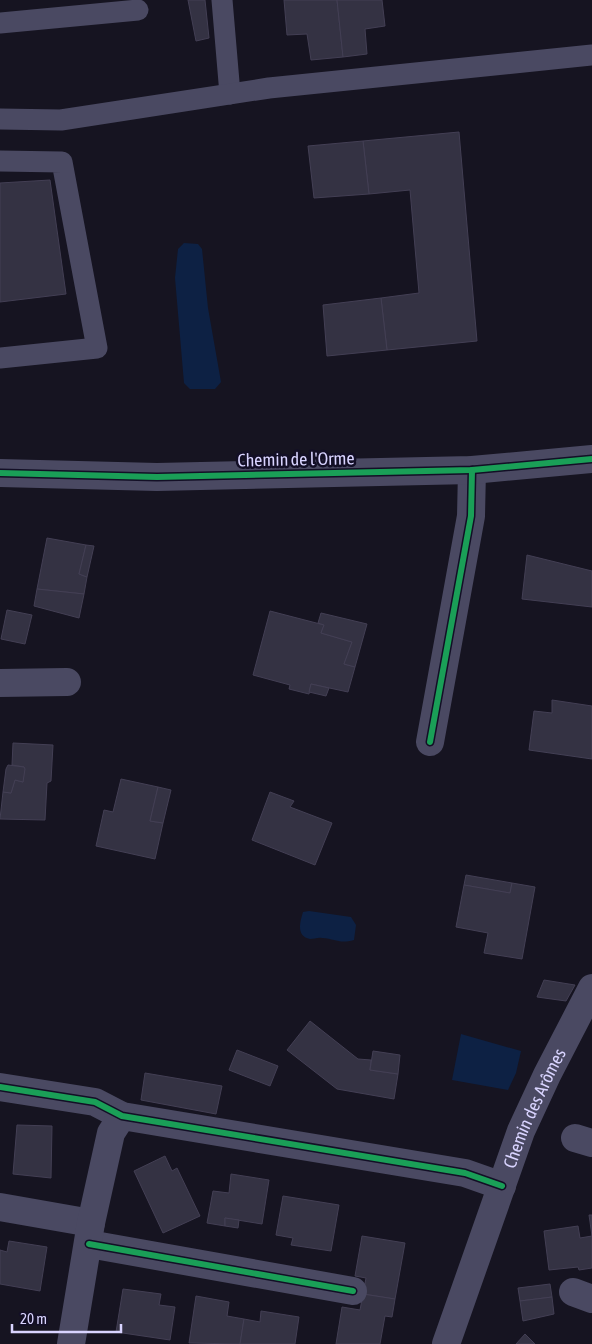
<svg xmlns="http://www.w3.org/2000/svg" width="592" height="1344" font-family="'Asap Condensed',sans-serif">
	<rect width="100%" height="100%" fill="#161421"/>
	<g fill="#0d2144">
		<polygon points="184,243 198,244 202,249 208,308 221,382 215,389 190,389 184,383 175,278 178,249"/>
		<path d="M309,911L351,917L356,925L354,940C339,944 336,939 322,938C318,937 314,939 310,939C296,936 300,922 303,912Z"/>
		<polygon points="461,1034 521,1051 516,1073 508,1090 452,1080"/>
	</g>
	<g fill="#343243" stroke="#433f54">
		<polygon points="188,0 205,0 209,38 196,41"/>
		<polygon points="284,0 337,0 343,57 311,60 307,34 287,35"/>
		<polygon points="337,0 382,0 385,26 365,29 367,54 343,57"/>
		<polygon points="459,132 477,341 387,350 381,298 419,293 410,190 369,194 363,141"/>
		<polygon points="363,141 369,194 314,198 308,146"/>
		<polygon points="50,180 66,294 0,302 0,183"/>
		<polygon points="381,298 387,350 327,356 323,305"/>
		<polygon points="47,538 86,545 79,574 87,577 84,594 37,589"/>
		<polygon points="86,545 94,546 87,577 79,574"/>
		<polygon points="527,555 592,571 592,607 522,599"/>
		<polygon points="37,589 84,594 79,618 34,606"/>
		<polygon points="7,610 32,615 25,644 1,639"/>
		<polygon points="270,611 324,625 321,633 352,642 344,664 355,667 348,692 311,684 309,694 289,689 290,685 253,675"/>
		<polygon points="321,613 367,624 355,667 344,664 352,642 321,633 324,625 318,623"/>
		<polygon points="311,684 329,688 326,696 309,692"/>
		<polygon points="552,700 592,706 592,759 529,750 534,711 552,713"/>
		<polygon points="13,743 53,745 51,781 47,783 45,820 0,819 3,792 11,793 15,780 23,782 24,767 12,765"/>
		<polygon points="8,765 24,767 25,769 23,782 15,780 11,793 3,792 6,769"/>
		<polygon points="121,779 158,787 150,821 163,823 155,859 96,846 104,810 113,812"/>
		<polygon points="158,787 171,790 163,823 150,821"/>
		<polygon points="270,792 294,801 290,807 332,823 315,865 252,840"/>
		<polygon points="466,875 512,883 510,893 464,885"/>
		<polygon points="512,883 535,887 522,959 484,953 488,933 456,927 464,885 510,893"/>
		<polygon points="544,980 575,985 566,1001 537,997"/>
		<polygon points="310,1021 358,1059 371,1060 370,1070 398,1074 394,1099 337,1089 287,1050"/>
		<polygon points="237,1050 278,1066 270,1086 229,1070"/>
		<polygon points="373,1051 400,1055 398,1074 370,1070"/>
		<polygon points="145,1073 222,1086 216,1114 141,1100"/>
		<polygon points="17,1125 52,1126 51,1178 13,1174"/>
		<polygon points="165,1156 172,1171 177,1168 200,1216 163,1233 134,1171"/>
		<polygon points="231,1174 269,1180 262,1224 225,1218 225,1226 207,1223 213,1191 229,1193"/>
		<polygon points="283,1196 339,1205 331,1251 291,1245 293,1238 276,1235"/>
		<polygon points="589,1215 592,1215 592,1238 592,1236"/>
		<polygon points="225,1218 239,1220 238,1228 225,1226"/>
		<polygon points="578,1226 580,1238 592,1236 592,1268 579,1270 578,1267 549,1270 544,1231"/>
		<polygon points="362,1236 405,1243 395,1299 363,1294 366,1278 355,1276"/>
		<polygon points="9,1241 47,1247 40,1291 0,1284 0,1250 7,1252"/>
		<polygon points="550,1284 552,1297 520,1301 518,1288"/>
		<polygon points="123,1289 161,1294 159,1305 175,1307 170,1340 116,1332"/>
		<polygon points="363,1294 395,1299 392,1317 385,1316 380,1344 336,1344 342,1307 360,1310"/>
		<polygon points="196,1296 229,1302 227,1316 244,1319 240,1344 189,1343"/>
		<polygon points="552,1297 554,1314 523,1321 520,1301"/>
		<polygon points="261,1311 299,1317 295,1344 240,1344 244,1319 260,1322"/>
		<polygon points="525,1334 535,1344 516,1344"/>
	</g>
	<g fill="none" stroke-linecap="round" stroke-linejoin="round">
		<g stroke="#4a4962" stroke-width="21">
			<polyline points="222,0 230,94"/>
			<polyline points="0,23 138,10"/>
			<polyline points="0,119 61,120 269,88 592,55"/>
			<polyline points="0,161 62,162 97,348 0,358"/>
		</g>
		<g stroke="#4a4962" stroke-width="28">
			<polyline points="0,683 67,682"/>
			<polyline points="430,742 471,516 472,470"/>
			<polyline points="0,1087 95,1102 122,1116 465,1173 502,1186"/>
			<polyline points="575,1138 592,1143"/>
			<polyline points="0,1207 91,1223"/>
			<polyline points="89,1244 353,1291"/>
			<polyline points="573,1292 592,1299"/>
			<polyline points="71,1344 91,1223 111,1133 122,1116"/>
			<path id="s1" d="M446,1344L521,1131L547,1075L592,988"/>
		</g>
		<polyline stroke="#4a4962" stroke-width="28" points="0,473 157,477 472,470 592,459"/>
		<defs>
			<g id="cycleway">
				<polyline points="0,473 157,477 472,470 592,459"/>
				<polyline points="430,742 471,516 472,470"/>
				<polyline points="0,1087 95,1102 122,1116 465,1173 502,1186"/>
				<polyline points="89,1244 353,1291"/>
			</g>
		</defs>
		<use href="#cycleway" stroke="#130f26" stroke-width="9"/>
		<use href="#cycleway" stroke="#1a9f57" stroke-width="6"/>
	</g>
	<g text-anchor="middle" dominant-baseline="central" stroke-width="5" stroke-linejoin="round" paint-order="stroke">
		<g font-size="18" fill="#d9d4ff" stroke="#130f26">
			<text transform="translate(296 459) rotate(-1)">Chemin de l'Orme</text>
			<text stroke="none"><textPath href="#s1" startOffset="252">Chemin des Arômes</textPath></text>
		</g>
	</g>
	<path d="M12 1324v8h109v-8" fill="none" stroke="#d9d4ff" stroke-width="2.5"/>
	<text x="20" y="1324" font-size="15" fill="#d9d4ff" stroke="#130f26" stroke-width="4" paint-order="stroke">20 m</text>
</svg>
